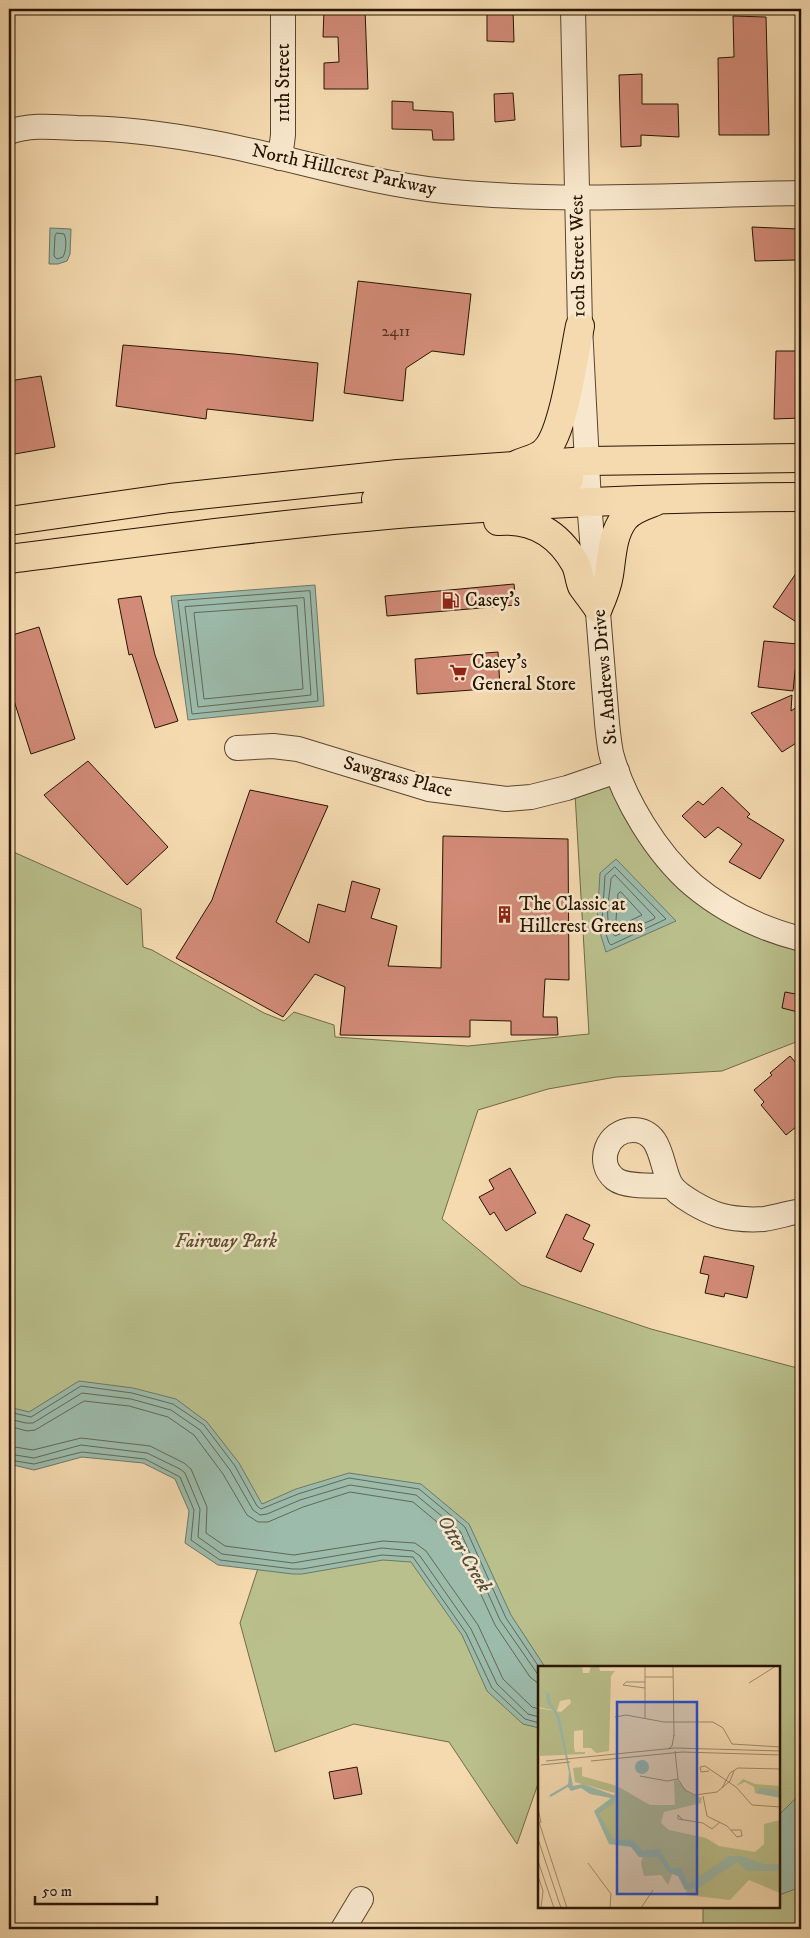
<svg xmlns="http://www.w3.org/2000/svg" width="810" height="1938" font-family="'IM FELL DW Pica',serif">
	<rect width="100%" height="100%" fill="#f5dab0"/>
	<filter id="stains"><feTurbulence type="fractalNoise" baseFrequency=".004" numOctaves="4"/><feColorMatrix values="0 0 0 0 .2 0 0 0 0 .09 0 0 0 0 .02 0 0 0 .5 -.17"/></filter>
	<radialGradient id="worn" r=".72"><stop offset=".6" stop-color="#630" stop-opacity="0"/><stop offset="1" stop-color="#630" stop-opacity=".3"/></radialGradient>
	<polygon fill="#bac08c" stroke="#706a46" points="611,784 647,850 801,943 801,1040 722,1071 616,1077 548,1089 478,1110 442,1219 521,1285 651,1329 801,1369 801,1929 703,1929 703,1907 779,1907 779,1667 539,1667 539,1781 517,1844 449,1742 354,1724 275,1752 240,1623 265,1547 213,1475 9,1433 9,850 141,909 143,947 152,950 264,1013 284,1021 294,1012 334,1025 335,1037 468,1046 589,1034 575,794"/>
	<g fill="#9cbbab" stroke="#6d7867">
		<polygon points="50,228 71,229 70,254 67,261 58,264 49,264"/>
		<polygon points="315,585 324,706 188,720 171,596"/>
		<polygon points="616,859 676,921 606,952 597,923 600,873"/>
		<polygon points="79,1381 133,1388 176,1399 207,1422 239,1463 262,1504 296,1489 349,1473 421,1484 469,1524 511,1615 545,1667 539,1667 539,1728 523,1724 487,1691 462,1635 411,1562 383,1560 302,1574 293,1574 218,1565 185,1543 189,1511 175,1479 143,1463 82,1457 34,1470 9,1464 9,1407 29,1412"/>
		<polygon points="801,1793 801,1887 779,1895 779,1815"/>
	</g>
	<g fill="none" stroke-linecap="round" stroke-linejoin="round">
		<g stroke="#626856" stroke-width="1">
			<path d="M57,233L64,234C67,239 66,251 63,257L57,259L54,256L55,236Z"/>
			<polygon points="310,591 318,701 192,714 178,601"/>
			<polygon points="304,598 311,695 198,707 185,607"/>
			<polygon points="297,606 303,689 204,699 194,613"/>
			<polygon points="615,867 666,919 611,945 609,943 602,922 605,876"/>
			<path d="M615,875L655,917L654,919L615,936C602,924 610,895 611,879Z"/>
			<polygon points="621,892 642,915 619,926 616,920 618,894"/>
			<polyline points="9,1412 31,1417 81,1386 132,1393 173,1404 204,1425 235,1466 257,1506 261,1509 298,1494 349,1478 419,1489 465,1527 506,1618 539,1667"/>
			<polyline points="9,1419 26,1423 33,1423 82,1393 131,1399 171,1410 200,1430 230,1470 253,1510 260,1515 267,1514 300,1500 350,1485 416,1495 460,1531 500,1620 539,1676"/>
			<polyline points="9,1426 27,1431 35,1430 84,1401 129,1406 168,1417 194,1435 223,1474 247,1515 258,1522 268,1522 303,1507 350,1492 413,1502 454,1536 495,1625 530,1677 539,1684"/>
			<polyline points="9,1446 33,1450 81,1438 150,1446 184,1463 191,1469 207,1507 206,1533 225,1546 294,1555 383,1541 415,1543 426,1551 478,1625 503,1679 532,1707 539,1709"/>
			<polyline points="9,1454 34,1458 81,1445 147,1453 180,1469 185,1473 200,1509 198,1537 222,1554 293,1563 382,1548 413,1551 420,1556 471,1629 497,1684 528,1714 539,1717"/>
			<polyline points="9,1460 34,1464 82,1452 145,1459 180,1477 194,1510 191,1540 220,1560 293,1569 302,1569 382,1555 413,1557 466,1633 492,1688 525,1719 539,1723"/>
		</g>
	</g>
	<g fill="#d28b78" stroke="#271401">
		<polygon points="333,9 365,9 368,89 324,89 324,63 339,62 338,37 323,37 324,10 333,10"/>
		<polygon points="487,9 513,9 514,42 487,41"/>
		<polygon points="733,16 766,17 769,135 719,135 718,58 734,57"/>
		<polygon points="642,74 642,104 678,104 679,137 641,135 641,146 621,147 619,75"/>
		<polygon points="513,93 515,120 495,122 494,94"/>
		<polygon points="392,101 413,102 413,110 453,112 454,140 433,140 432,130 392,129"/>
		<polygon points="752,227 798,229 797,260 755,261"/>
		<polygon points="358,281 471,294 464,355 432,351 406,368 403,401 344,393"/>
		<polygon points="123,345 234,354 318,363 313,421 207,409 206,419 116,406"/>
		<polygon points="776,351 799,351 801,418 774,419"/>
		<polygon points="41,376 55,447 9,455 9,381"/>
		<polygon points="801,566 801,625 773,607"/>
		<polygon points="514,584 516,605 387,616 385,596"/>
		<polygon points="141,596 155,655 178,721 155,728 132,654 129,655 118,599"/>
		<polygon points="39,627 75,739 31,754 9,685 9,636"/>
		<polygon points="764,641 798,644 793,691 758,687"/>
		<polygon points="498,652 500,688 417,694 415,659"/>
		<polygon points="792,695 791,711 801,704 801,740 782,752 751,713"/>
		<polygon points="88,761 168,847 127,885 44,795"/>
		<polygon points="722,787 750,814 747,817 784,840 760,879 729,862 742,844 718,827 705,838 682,816 698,801 703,805"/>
		<polygon points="250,790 328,806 276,922 309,943 318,904 345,912 352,881 380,889 371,918 397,926 388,966 441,968 443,836 568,839 569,980 545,979 543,1017 557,1017 558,1035 511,1035 511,1021 470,1020 470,1037 340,1035 345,987 315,974 283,1017 176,958 212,900"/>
		<polygon points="785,992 801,995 798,1012 782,1008"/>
		<polygon points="790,1056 801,1069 801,1123 786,1135 761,1105 764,1102 754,1090 772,1075 770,1073"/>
		<polygon points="510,1168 536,1213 506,1231 494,1212 490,1215 479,1197 494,1189 489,1180"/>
		<polygon points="566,1214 590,1225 583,1239 594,1244 581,1272 546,1257"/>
		<polygon points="704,1256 754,1266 747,1298 725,1293 724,1297 705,1293 709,1275 700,1273"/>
		<polygon points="357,1767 362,1794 334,1799 329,1772"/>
	</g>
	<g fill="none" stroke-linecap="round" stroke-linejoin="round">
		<defs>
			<g id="minor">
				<path d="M573,9L580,326L589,502L607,723C608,733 609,743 611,753C623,799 657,854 693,885C724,911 762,929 801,939"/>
				<path d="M9,132C30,124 55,127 77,128C124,128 173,135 220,144C295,159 368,183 444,191C562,203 683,195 801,193"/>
				<polyline points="280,158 283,135 283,9"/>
				<polyline points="237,748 273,746 298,749 429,789 506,799 531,797 567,788 617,771"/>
				<path d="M672,1186C657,1185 627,1188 615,1179C595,1163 607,1130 633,1130C663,1130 660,1166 671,1185C678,1196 706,1211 719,1215C733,1219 749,1220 764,1219C777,1217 789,1213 801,1211"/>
				<polyline points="343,1929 361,1899"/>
			</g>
			<g id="major">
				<path d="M518,464C527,460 540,458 546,450C564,431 574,354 580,326"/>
				<polyline points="376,499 430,491 551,483 569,479"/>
				<polyline points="9,521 170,498 398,474 587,461 801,458"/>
				<path d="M498,521C532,518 558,533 575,563C579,570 579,579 582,586C587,593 593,601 598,608"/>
				<path d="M9,559C142,542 276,524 410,513C540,503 671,497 801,497"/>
				<path d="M598,608C603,597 607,587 609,575C612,556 612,535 624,519C631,510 643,506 654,502"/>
			</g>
		</defs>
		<use href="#minor" stroke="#5a462d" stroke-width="26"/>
		<use href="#major" stroke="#271401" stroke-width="30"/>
		<use href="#minor" stroke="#f8e7cc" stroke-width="24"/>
		<use href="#major" stroke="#f5dab0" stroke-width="28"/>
	</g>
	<defs>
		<symbol id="fuel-bare" viewBox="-9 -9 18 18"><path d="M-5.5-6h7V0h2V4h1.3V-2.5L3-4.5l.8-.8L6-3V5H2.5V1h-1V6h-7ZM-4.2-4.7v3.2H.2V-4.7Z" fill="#8f2418" stroke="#f8e7cc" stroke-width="2.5" paint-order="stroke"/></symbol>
		<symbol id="supermarket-bare" viewBox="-9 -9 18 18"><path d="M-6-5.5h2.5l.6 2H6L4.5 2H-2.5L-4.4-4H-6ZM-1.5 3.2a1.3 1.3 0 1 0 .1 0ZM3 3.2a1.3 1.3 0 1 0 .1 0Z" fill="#8f2418" stroke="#f8e7cc" stroke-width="2.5" paint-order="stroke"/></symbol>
		<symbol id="building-bare" viewBox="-9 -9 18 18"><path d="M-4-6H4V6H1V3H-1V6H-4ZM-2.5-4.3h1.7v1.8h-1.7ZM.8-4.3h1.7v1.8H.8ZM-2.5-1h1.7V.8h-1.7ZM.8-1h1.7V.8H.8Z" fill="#8f2418" stroke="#f8e7cc" stroke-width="2.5" paint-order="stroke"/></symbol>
	</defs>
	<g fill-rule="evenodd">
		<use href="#fuel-bare" x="438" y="588" width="25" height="25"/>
		<use href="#supermarket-bare" x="446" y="660" width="25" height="25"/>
		<use href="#building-bare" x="492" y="902" width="25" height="25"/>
	</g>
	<g text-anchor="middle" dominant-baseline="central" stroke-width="5" stroke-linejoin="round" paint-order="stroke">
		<g font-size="16" fill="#52321f">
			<text x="396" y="331">2411</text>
		</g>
		<g font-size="19" fill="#271401" stroke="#f8e7cc">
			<text transform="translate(283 83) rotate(-90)">11th Street</text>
			<text transform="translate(344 170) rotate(12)">North Hillcrest Parkway</text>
			<text transform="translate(578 256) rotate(-91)">10th Street West</text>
			<text transform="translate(605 677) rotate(-95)">St. Andrews Drive</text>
			<text transform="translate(398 777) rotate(15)">Sawgrass Place</text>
		</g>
		<g font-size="19" fill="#271401" stroke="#f8e7cc" text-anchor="start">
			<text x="465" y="600">Casey's</text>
			<text x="472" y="662">Casey's<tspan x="472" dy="22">General Store</tspan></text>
			<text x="519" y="904">The Classic at<tspan x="519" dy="22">Hillcrest Greens</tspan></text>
		</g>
		<g font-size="19" font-style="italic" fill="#5a5032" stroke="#f8e7cc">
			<text x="226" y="1241">Fairway Park</text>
		</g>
		<g font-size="20" font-style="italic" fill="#504e3c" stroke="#f8e7cc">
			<text transform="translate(464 1554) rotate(59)">Otter Creek</text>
		</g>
	</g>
	<g transform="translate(538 1666)">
		<rect width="242" height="242" fill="#f5dab0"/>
		<path d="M0,0H44L45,7H51L53,0H61L62,5H77L73,10L71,85L58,87L53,82H45V64L36,65V81L37,86H47V88L2,90L0,42L23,46L33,37L32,33L22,35L19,45L0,41ZM44,101V110L79,120L112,139H137L136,115L139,114L151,127L164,132L163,137L126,146L123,157L131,164L168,172L181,180L217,186L226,178V158L242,154V227L211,214L192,234L149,229L148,221L141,209L135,206L130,219L123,209L106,210L103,197L105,189L100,182L77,177L59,146L72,137L77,127L37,116L35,102ZM205,113L217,118L242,120V132L217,127L216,121L207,116L198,120Z" fill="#bac08c"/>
		<path d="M0,23L11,27L13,37L22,51L35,120L45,118L78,130L75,138L61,147L75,173L96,175L105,185L121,183L133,202H143L150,218L191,190H203L226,198H242V205H209L199,196L161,222L147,224L140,210L131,207L120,191H101L93,181L71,178L56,145L73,132L52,128L43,122L33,125L30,121L31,106L18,49L9,36L8,27ZM97 101a7 7 0 1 1 14 0a7 7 0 1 1-14 0ZM223,122L242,125V131L218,127Z" fill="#9cbbab"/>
		<path fill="none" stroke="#9cbbab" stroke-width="2.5" d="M12,130L31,119"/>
		<path fill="none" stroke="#a38b6a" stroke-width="1" d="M135,0L136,70M107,11H135M107,16H88L85,19L107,22M211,17L238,0M77,51L88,49L126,56H175L185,62L194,78L243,81M107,52V0M130,83L134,80L136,69M137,85L140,113L147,124L157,129L179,126L192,115L196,105M8,95L137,82L243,85M53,95L144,86L243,89M3,99L32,96M171,105L163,106L162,101L167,100L198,121L214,139L243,141M102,110L129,115L140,113M184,122L192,107L200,102L243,103M165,130L169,150L189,160L199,171L204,170L203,164H193M0,142L3,157M0,153L29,242M145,154L140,149V153L165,157L174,163L182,156M0,173L23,242M0,195L16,242M50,197L73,228L72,242M0,210L5,225L3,242M103,242L115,224"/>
		<path fill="#1d4ed8" fill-opacity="0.15" stroke="#1d4ed8" stroke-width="2.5" d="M79,36H159V228H79Z"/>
		<rect width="242" height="242" fill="none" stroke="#271401" stroke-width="2.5"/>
	</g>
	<rect width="810" height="1938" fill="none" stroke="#f5dab0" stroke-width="30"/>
	<rect x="10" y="10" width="790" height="1918" fill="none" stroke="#271401" stroke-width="2.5"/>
	<rect x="15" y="15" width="780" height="1908" fill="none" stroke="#271401"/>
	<path d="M35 1896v8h122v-8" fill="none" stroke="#271401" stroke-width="2.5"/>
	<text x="42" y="1896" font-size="15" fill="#271401" stroke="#f8e7cc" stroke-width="4" paint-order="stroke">50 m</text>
	<rect width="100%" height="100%" filter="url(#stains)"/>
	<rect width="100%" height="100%" fill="url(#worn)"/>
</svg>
